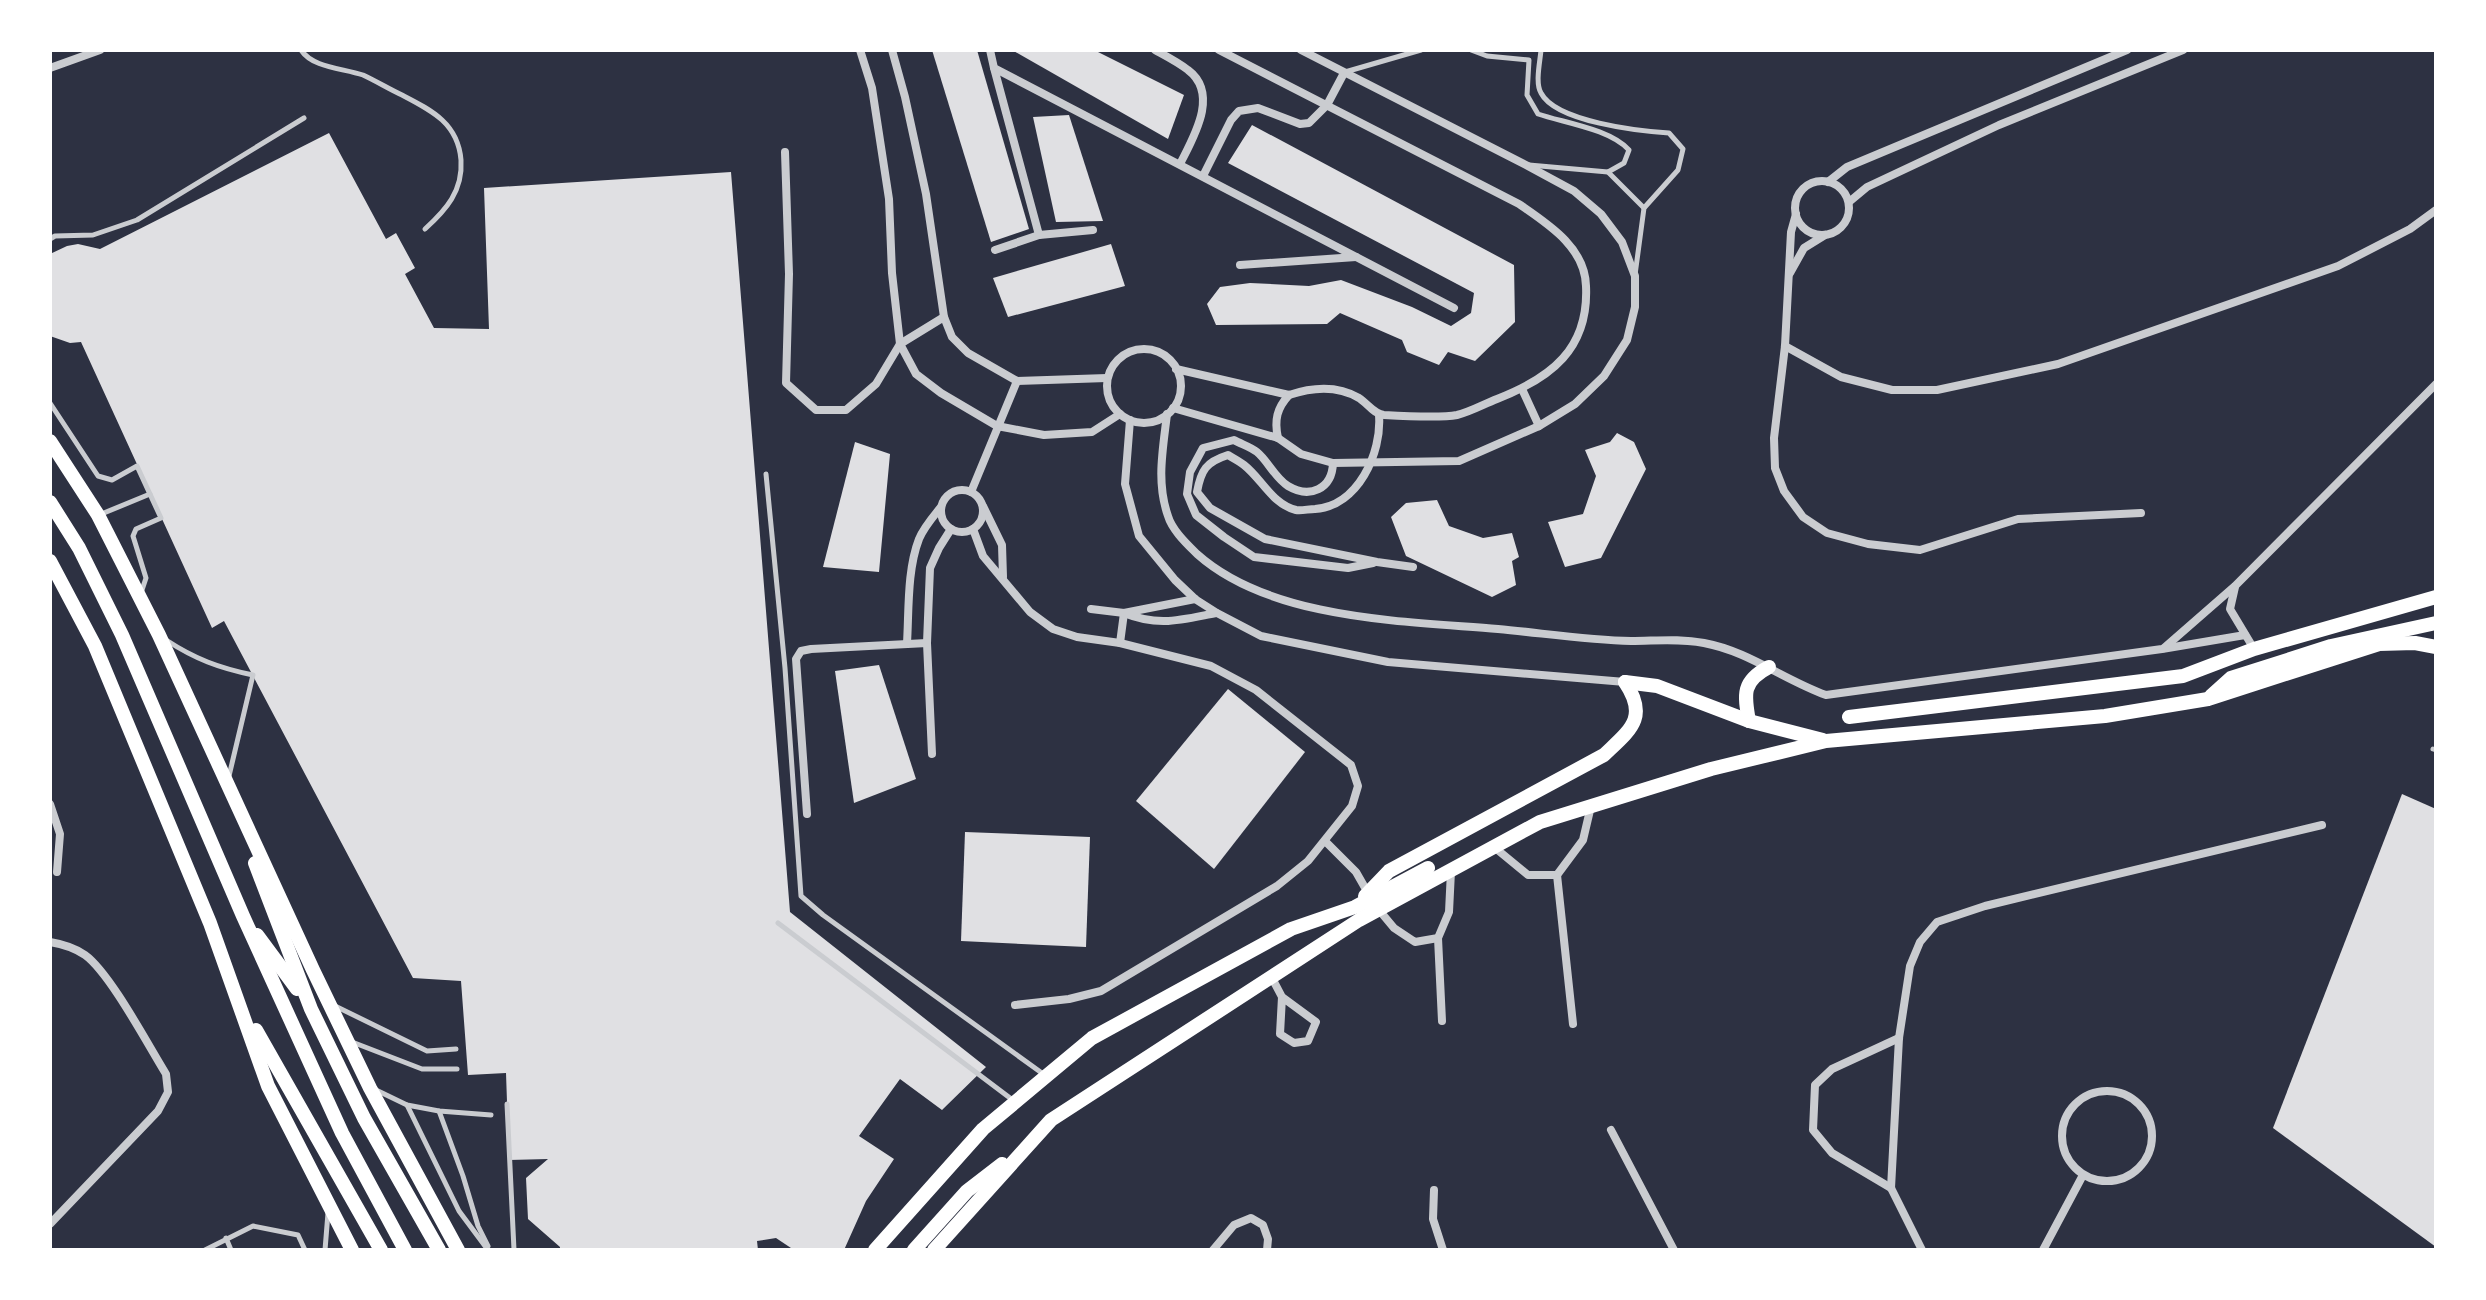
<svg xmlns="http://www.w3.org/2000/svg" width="2486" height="1300" font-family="'Golos Text',sans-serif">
	<rect width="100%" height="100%" fill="#2d3142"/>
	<g fill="#e0e0e3">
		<polygon points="932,50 977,50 1029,229 991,242"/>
		<polygon points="1012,50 1094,50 1184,95 1168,139"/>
		<polygon points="1069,115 1103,221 1056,222 1033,117"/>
		<polygon points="1252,125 1514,265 1515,322 1475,361 1448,352 1439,365 1407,352 1402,340 1340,313 1327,324 1216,325 1207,304 1220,287 1250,283 1309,286 1341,280 1412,307 1451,326 1471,313 1474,293 1228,163"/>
		<polygon points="329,133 386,239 396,233 415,268 405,274 434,328 489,329 484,188 731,172 790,912 986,1067 942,1110 900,1079 859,1136 894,1159 866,1201 844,1250 826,1248 825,1250 794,1250 776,1238 757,1241 758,1250 560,1250 560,1247 528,1219 526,1178 548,1159 509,1160 506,1073 468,1075 461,981 413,978 224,621 212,628 81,342 70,343 50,336 50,254 67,246 78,244 100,249"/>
		<polygon points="1111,244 1125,286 1008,317 993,278"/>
		<polygon points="1617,433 1634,442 1646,469 1601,558 1565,567 1548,522 1583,514 1596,476 1585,450 1610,442"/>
		<polygon points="855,442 890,454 879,572 823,567"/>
		<polygon points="1437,500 1449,526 1483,538 1512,533 1519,557 1512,561 1516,585 1492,597 1406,556 1391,517 1406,503"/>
		<polygon points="879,665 916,779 854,803 835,671"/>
		<polygon points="1228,689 1305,752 1214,869 1136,801"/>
		<polygon points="2402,794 2436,809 2436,1247 2273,1128"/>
		<polygon points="965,832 1090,837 1086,947 961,941"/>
	</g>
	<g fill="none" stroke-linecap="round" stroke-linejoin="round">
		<g stroke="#caccd0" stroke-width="5">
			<path d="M301,50C313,68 342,68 363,75C376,81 389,89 402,95C431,110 458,123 461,160C463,191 446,210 425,229"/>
			<path d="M1471,50L1487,56L1529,60L1527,95L1538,114C1565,123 1610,129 1629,150L1624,163L1608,172"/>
			<path d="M1541,50C1540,62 1535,83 1541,93C1556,122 1639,131 1669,133L1683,149L1678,170L1644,208L1635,275"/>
			<polyline points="1345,72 1421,50"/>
			<polyline points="1529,165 1608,172 1644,208"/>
			<polyline points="50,239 55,236 93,235 137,220 304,118"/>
			<polyline points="50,403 98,476 112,480 137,466 161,518 136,529 133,536 146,578 141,593"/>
			<polyline points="766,474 785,668 801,896 823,915 1046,1076"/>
			<polyline points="99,515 150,494"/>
			<path d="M166,640C195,659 219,668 253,675L229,776"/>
			<polyline points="2433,749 2436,750"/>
			<polyline points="778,923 1014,1101"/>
			<polyline points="333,1005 427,1051 456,1049"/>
			<polyline points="352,1042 422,1069 457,1069"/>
			<polyline points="376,1090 407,1105 439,1111 491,1115"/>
			<polyline points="507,1104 514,1250"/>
			<polyline points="407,1105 459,1211 488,1250"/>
			<polyline points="439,1111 463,1176 478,1226 488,1246"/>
			<polyline points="226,1238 231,1250"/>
			<polyline points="205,1250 253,1226 298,1235 305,1250"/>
			<polyline points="325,1250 328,1213"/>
		</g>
		<g stroke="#caccd0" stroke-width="8">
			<polyline points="860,50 872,88 889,199 892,273 900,344 916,374 941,393 997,426 1044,435 1092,432 1120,414"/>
			<polyline points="892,50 905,97 926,194 944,317 952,337 968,353 1017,381 1107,378"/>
			<polyline points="990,50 994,68 1454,308"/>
			<path d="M1155,50C1166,56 1178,62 1188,70C1220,94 1193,138 1180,164"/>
			<polyline points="50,68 100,50"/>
			<polyline points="994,68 1039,235"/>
			<polyline points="785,152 789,274 786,383 816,410 846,410 876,384 900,344 944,317"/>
			<polyline points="1203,176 1231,120 1239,111 1258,108 1300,124 1309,123 1327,105 1344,73"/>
			<circle cx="1822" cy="208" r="27"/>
			<polyline points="1828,182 1847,167 2127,50"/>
			<polyline points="1849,202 1867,187 1999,125 2183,50"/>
			<polyline points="1796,214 1791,232 1785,346 1774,438 1775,468 1784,491 1803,517 1827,533 1868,544 1920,550 2018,519 2141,513"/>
			<polyline points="995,250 1039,235 1093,230"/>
			<polyline points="1240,265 1356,257"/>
			<polyline points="1790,273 1804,248 1825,235"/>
			<polyline points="1785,346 1841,377 1892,390 1937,390 2058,364 2338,266 2410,229 2436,210"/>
			<circle cx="1144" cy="386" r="37"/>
			<path d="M1176,369L1289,395C1313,387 1337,385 1359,398C1368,404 1374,414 1384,415C1402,416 1441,418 1457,415C1470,412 1484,404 1497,399C1551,378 1589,349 1586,286C1585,247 1548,224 1519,204L1219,50"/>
			<polyline points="1522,389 1539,426"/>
			<polyline points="1173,408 1278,438 1301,454 1333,463 1459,461 1539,426 1575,404 1604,376 1627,340 1635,307 1635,276 1622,242 1601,214 1574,191 1526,165 1301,50"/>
			<path d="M1167,414C1163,449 1156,482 1168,516C1172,530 1187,544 1197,554C1271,620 1403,621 1498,629C1542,633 1587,640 1631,641C1655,641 1679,638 1704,643C1748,651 1784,680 1826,695L2162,649L2245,635"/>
			<path d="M1379,415C1382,453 1358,506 1315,509C1309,509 1301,511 1296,510C1272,504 1262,479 1244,465C1239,461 1233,458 1228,455C1206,462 1201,470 1197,492L1210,508L1265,539L1377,562L1413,567"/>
			<polyline points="1130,420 1125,484 1139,536 1175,580 1195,599 1217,613 1261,636 1388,662 1625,682"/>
			<path d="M1278,438C1274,420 1277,408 1289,395"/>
			<path d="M1333,463C1332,489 1310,499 1288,486C1275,478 1268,461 1257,452C1251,447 1241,444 1234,440L1203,448L1190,472L1187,494L1196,515L1224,537L1254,557L1348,568L1373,563"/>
			<circle cx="962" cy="511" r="21"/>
			<polyline points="971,492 1017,381"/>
			<polyline points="983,506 1002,545 1003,577"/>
			<polyline points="973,529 983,556 1030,612 1053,629 1077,637 1120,643 1211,666 1256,690 1351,765 1358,786 1352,806 1308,861 1277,886 1101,991 1069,999 1015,1005"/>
			<polyline points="2235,587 2230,609 2254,649"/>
			<polyline points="1091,609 1124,613 1195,599"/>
			<path d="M907,643C909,610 907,570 919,539C924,527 933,517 941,507"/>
			<path d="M1120,643L1124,613C1159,627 1180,620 1216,613"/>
			<polyline points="2164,648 2235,586 2436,384"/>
			<polyline points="932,754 927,643 930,568 939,548 951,529"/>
			<polyline points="50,804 60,834 57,872"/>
			<polyline points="807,814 796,659 801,651 811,649 927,643"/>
			<polyline points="1325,841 1356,872 1368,893"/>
			<polyline points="1494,847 1528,875 1557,875 1583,840 1591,806"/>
			<polyline points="1557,875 1573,1024"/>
			<polyline points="1379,910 1394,928 1415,942 1438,938 1449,912 1451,871"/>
			<polyline points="1438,938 1442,1021"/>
			<path d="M50,942C62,944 75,948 85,955C110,973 148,1045 166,1074L168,1092L158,1111L50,1224"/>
			<polyline points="1271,976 1282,997 1280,1034 1294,1043 1308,1041 1316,1022 1282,997"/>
			<circle cx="2107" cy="1136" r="45"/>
			<polyline points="1611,1130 1674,1250"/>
			<polyline points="1891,1188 1832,1153 1813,1130 1815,1085 1832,1069 1899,1038"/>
			<polyline points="1434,1190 1433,1219 1443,1250"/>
			<polyline points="1213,1250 1234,1225 1251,1218 1263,1225 1268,1239 1267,1250"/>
			<polyline points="1922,1250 1891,1188 1899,1038 1910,966 1920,942 1937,922 1985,906 2322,825"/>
			<polyline points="2043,1250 2083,1175"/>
		</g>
		<g stroke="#fff" stroke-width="14">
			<polyline points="50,441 98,515 159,635 313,970 370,1088 458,1250"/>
			<polyline points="50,502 79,548 122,635 243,916 342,1133 405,1250"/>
			<polyline points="50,561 95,646 210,923 268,1086 352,1250"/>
			<polyline points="1625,682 1657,686 1749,721 1823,740"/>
			<polyline points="2211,696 2231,678 2331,646 2436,623"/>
			<polyline points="1849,717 2183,676 2254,649 2436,597"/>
			<path d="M1749,721C1744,694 1742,681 1769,667"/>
			<polyline points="255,863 311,1009 364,1118 439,1250"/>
			<path d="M1365,896L1389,871L1604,755C1630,730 1649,718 1625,682"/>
			<polyline points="257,935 297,989"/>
			<polyline points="256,1030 381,1250"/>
			<polyline points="875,1250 983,1129 1092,1038 1291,929 1355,907 1428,868"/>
			<polyline points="914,1250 967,1191 1002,1164"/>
			<polyline points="934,1250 1051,1120 1359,920 1540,822 1711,769 1826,741 2105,716 2208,699 2379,644 2415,643 2436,647"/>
		</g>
	</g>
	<rect width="2486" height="1300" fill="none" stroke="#ffffff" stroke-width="104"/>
</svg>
